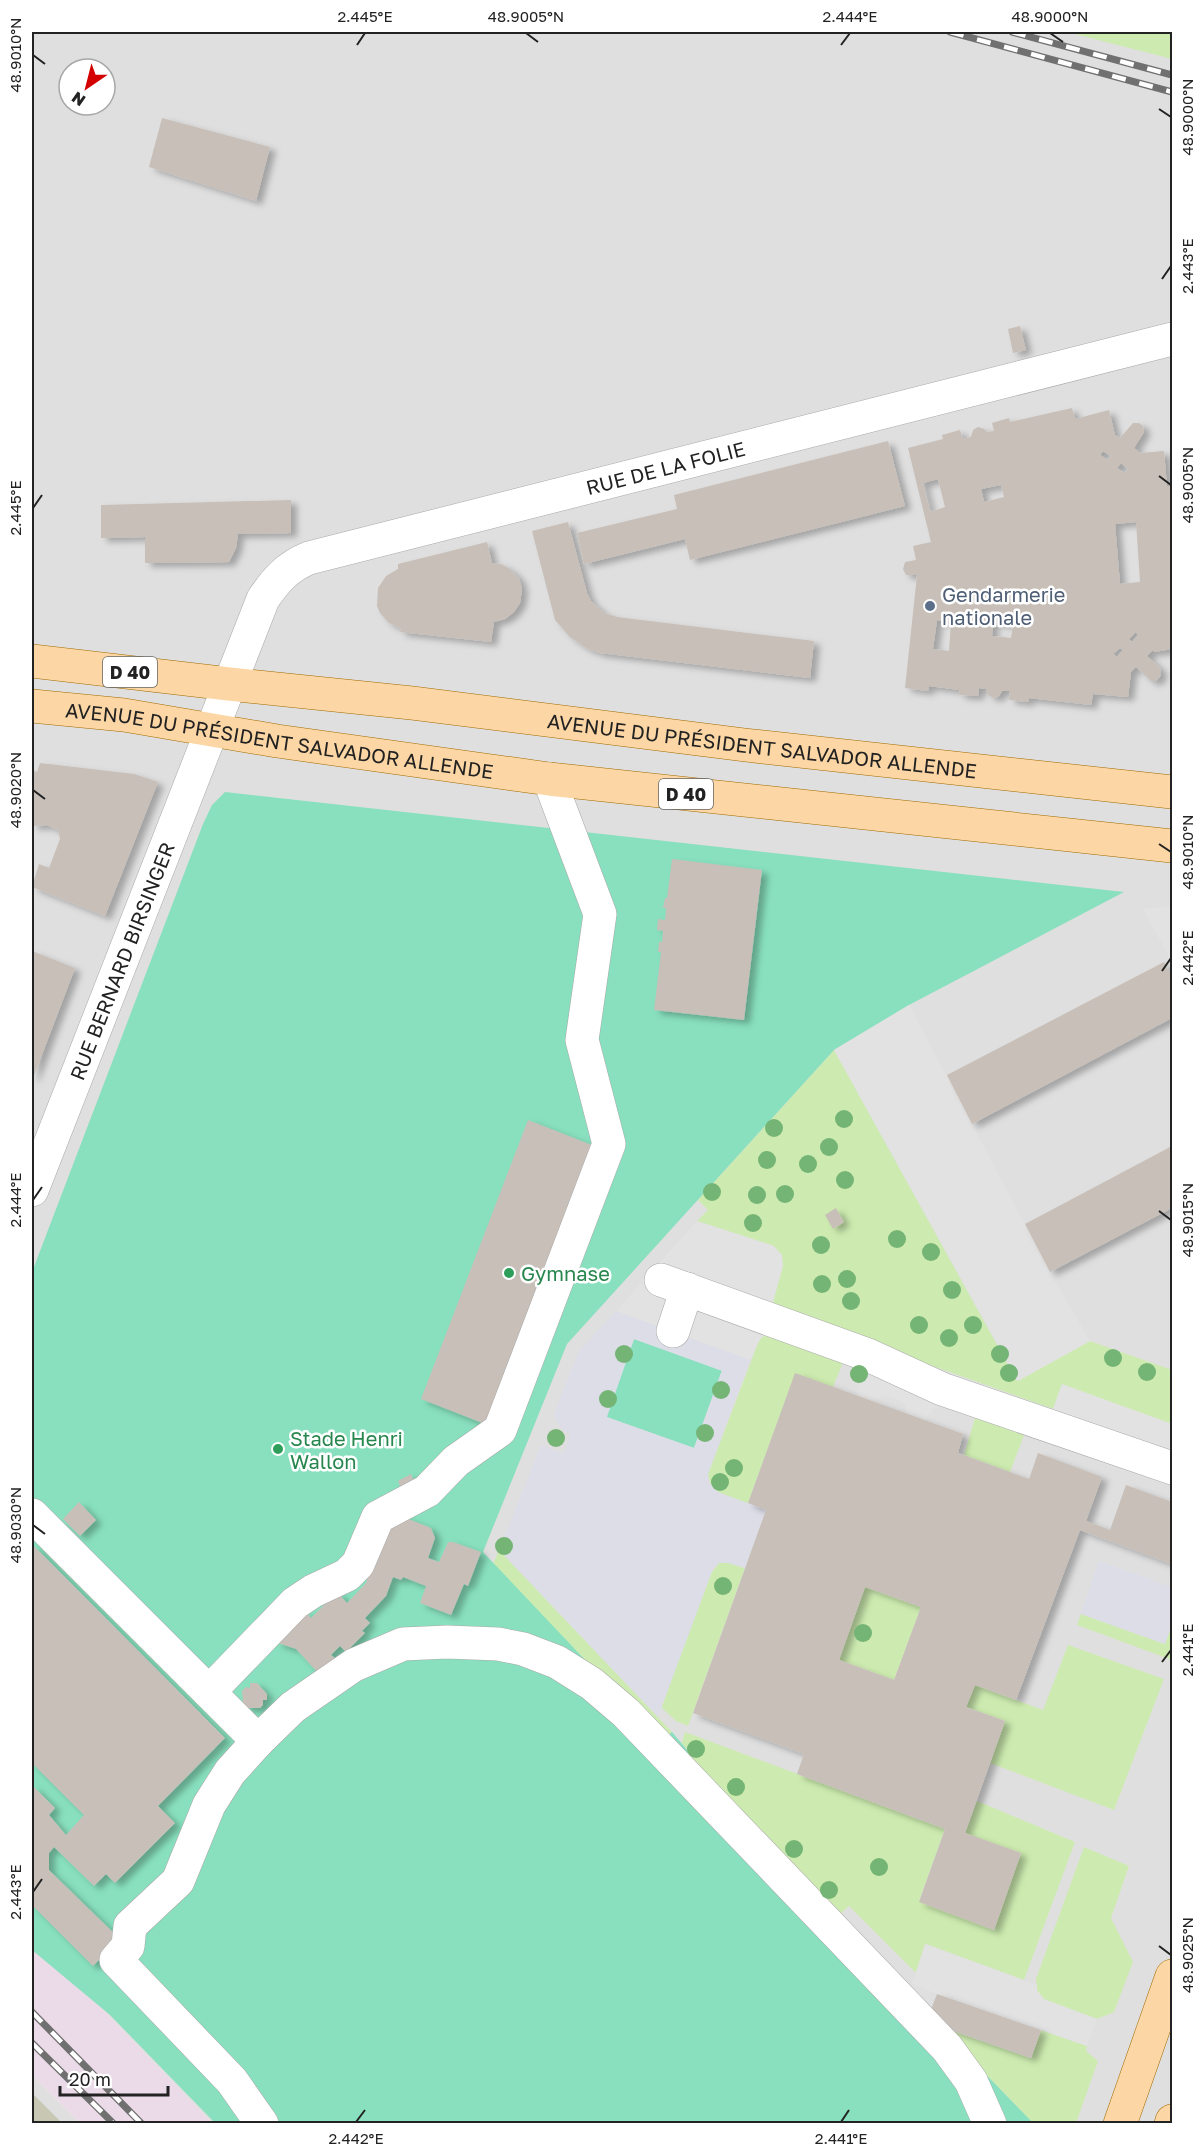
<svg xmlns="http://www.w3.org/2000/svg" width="1204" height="2155" font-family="'Golos Text',sans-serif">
	<defs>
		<filter id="shadow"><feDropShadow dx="6" dy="4" stdDeviation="3" flood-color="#0004"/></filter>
	</defs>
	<rect width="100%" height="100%" fill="#f2efe9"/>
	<g fill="#e0dfdf" fill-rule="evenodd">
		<path d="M32,32H1172V2123H212L32,1936ZM69,69H105V105H69Z"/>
		<polygon points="32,2075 80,2123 32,2123"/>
	</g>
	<polygon fill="#ebdbe8" points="32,1936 35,1939 212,2123 80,2123 32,2075"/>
	<polygon fill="#c7c7b4" points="32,2093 62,2123 32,2123"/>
	<g fill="#cdebb0">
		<polygon points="1067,32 1172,32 1172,59"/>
		<polygon points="834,1050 1017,1381 1090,1341 1172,1370 1172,1424 1062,1385 1053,1409 771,1309 783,1266 774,1246 697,1221 708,1210 698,1200"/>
		<path d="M773,1333L845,1357L833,1387L795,1374L748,1503C731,1497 710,1495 708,1474L758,1343L762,1337Z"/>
		<polygon points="975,1418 1024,1435 1010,1472 964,1455"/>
		<polygon points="499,1550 672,1732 663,1741 493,1564"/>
		<polygon points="719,1563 728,1563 745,1568 688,1726 676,1721 661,1707 709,1576"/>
		<polygon points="865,1587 921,1607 894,1680 839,1660"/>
		<polygon points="1081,1614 1165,1644 1172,1624 1172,1660 1077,1625"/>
		<polygon points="1068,1645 1164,1679 1114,1810 990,1763 1005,1721 966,1707 975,1685 1043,1710"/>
		<polygon points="685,1732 945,1829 919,1901 994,1930 1021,1853 965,1833 977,1801 1075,1842 1024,1980 926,1944 916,1973 849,1906 836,1918 681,1760 689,1752 682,1743"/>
		<polygon points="1084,1847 1129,1866 1111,1918 1133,1962 1114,2012 1097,2019 1043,1999 1037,1990 1036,1979"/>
		<polygon points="945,2028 1031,2058 1041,2030 1087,2046 1086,2051 1098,2061 1076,2123 1033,2123 943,2030"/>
	</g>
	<g fill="#88e0be">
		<polygon points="225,792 1124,892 909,1005 834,1050 567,1344 483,1552 662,1741 672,1732 689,1752 681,1760 1033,2123 215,2123 110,2015 32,1950 32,1272 203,824 212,805"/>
		<polygon points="634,1339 722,1370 694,1448 606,1417"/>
	</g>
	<g fill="#e2e2e2">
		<polygon points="1172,906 1172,962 1143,909"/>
		<polygon points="909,1005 1050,1272 1090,1341 1018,1381 834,1050"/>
		<polygon points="697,1221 774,1246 782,1255 783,1266 771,1309 1053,1409 1062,1384 1172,1424 1172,1487 945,1407 939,1406 933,1409 925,1420 906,1414 906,1406 899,1400 883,1395 872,1401 856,1395 864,1372 863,1365 773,1333 762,1337 758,1343 750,1360 616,1311"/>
		<polygon points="925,1944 1037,1985 1037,1990 1044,1999 1097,2019 1087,2046 1041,2030 1031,2058 945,2028 930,2012 937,1994 912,1984"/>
	</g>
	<g fill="#dddde8" fill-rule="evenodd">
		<path d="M616,1311L750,1360L708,1474L709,1483L715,1491L766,1510L745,1568L728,1563H719L713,1569L658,1717L499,1550L541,1445L563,1454L570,1436L557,1423L554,1414L579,1351ZM634,1339L722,1371L694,1448L607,1417Z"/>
		<polygon points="1099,1561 1172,1587 1172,1624 1165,1644 1081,1614"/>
	</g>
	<g fill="#c7bfb8" fill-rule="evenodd" filter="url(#shadow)">
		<polygon points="162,118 270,147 256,201 149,167"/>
		<polygon points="1020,326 1026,350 1013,353 1008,329"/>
		<path d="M1072,408L1075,419L1109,410L1115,435L1120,438L1133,423H1139L1143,426L1144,432L1134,448L1140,453L1164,451L1167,486H1172V649L1154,652L1153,650L1147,656L1160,668L1161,675L1159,678L1156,681H1151L1136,667L1131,672L1128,697L1093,694L1091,705L1029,698L1028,702L1009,700L1010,691H1002L999,696L994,698L988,695L986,689L979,688L978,696L959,695L960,690L929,686L928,691L905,688L917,575H906L903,569L905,562L916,560L913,546L931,542L908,448L943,439L942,435L960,430L963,439L971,437L973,430L978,427L984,429L987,432L994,431L992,423L1009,418L1010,422ZM1103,451L1111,456L1108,460L1100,455ZM1121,463L1128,469L1125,473L1117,468ZM938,479L945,507L930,512L923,483ZM1001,485L1004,497L984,502L981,489ZM1136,522L1140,582L1120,584L1115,524ZM937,620L951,622L949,651L933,649ZM993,622L1013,625L1011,638L992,636ZM1136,632L1138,635L1132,642L1129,639ZM1120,648L1123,650L1117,657L1113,654Z"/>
		<polygon points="888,441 905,506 690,560 685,539 584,564 577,533 677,509 674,495"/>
		<polygon points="291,500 291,533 238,534 236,548 229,562 145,563 145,537 101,538 101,505"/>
		<polygon points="568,522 587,593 591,601 604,613 617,617 814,641 810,678 600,653 586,648 570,637 555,620 532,531"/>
		<polygon points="487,542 492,563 501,564 510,569 519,578 522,589 520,603 514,612 505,619 494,622 491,642 400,632 401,628 389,623 380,613 377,606 378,588 386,576 398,569 398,564"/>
		<polygon points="40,763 134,774 158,782 105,916 32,887 39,864 49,868 60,839 58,830 47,825 32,826 32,770 37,772"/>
		<polygon points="672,859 762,870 744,1020 654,1010 661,952 658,952 659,942 662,942 663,931 657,930 658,919 665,920 666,908 663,908 665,898 667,898"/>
		<polygon points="32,951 75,968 32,1081"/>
		<polygon points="1164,962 1172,977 1172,1018 972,1124 947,1075"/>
		<polygon points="528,1120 597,1147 490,1426 421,1399"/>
		<polygon points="1172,1146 1172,1208 1050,1272 1025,1224"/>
		<polygon points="836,1208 844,1222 833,1229 825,1215"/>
		<path d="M795,1373L963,1434L958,1453L1029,1479L1038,1453L1102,1477L1086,1521L1110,1530L1126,1485L1172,1502V1564L1080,1530L1016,1700L975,1685L966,1707L1005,1721L965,1833L1021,1853L994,1930L919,1902L945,1829L797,1774L804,1754L693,1713L766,1510L748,1503ZM865,1587L921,1607L894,1680L839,1660Z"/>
		<polygon points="411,1474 415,1484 402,1491 398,1481"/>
		<polygon points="79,1502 96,1520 80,1536 63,1519"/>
		<polygon points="401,1516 431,1528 435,1538 428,1558 439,1562 448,1542 453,1542 481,1552 468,1586 464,1584 451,1615 420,1603 426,1586 403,1577 401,1580 393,1577 386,1596 365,1618 370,1623 362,1631 365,1633 346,1652 340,1646 331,1655 336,1659 320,1675 296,1649 275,1642 306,1612 311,1618 337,1592 347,1603 366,1583 381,1533"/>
		<polygon points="32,1544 225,1738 158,1806 175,1823 115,1883 106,1874 94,1886 54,1847 49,1853 49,1870 120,1939 93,1966 32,1905 32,1785 55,1808 49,1815 66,1835 84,1815 32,1763"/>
		<polygon points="250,1683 257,1683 267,1694 267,1700 263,1700 263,1705 260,1708 247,1708 243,1703 242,1691 246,1687 250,1688"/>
		<polygon points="937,1994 1041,2030 1031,2058 945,2028 930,2012"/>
	</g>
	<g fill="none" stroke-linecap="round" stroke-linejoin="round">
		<defs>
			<g id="minor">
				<path id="s1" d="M32,1190L263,599C276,580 287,567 309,558L1172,339"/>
				<polyline points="661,1280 868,1355 942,1389 1172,1468"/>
				<polyline points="673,1331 687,1289"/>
				<polyline points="32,1515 258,1741"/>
				<polyline points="209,1692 295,1603 313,1591 347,1575 358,1564 378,1517 427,1491 456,1461 500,1430 609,1144 582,1040 600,914 549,779"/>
				<polyline points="262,2124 232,2081 116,1960 128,1946 130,1926 178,1881 209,1805 230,1772 258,1741 293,1707 354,1665 403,1644 447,1642 498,1644 523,1649 557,1662 592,1684 626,1713 947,2048 971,2081 990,2124"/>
			</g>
			<g id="major">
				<path id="s2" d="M32,661L229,684L412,703L745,745L1172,792"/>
				<path id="s3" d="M32,706L124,715L277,741L549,779L1172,846"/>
				<polyline points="1120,2124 1172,1976"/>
				<polyline points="1171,2124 1172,2121"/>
			</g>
		</defs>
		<use href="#minor" stroke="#a9a9a9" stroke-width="34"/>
		<use href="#major" stroke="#a06b00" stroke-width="34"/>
		<use href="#minor" stroke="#fff" stroke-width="33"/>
		<use href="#major" stroke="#fcd6a4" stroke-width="33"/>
		<defs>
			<g id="rail">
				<polyline points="950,32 1172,92"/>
				<polyline points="1012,32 1172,75"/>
				<polyline points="32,2012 142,2124"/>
				<polyline points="32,2043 114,2124"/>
			</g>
		</defs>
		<use href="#rail" stroke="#707070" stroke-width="7"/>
		<use href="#rail" stroke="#fff" stroke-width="4.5" stroke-dasharray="14" stroke-linecap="butt"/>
	</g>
	<g fill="#74b475">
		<circle cx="844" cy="1119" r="9"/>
		<circle cx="774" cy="1128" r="9"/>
		<circle cx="829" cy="1147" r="9"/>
		<circle cx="767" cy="1160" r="9"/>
		<circle cx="808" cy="1164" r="9"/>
		<circle cx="845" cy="1180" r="9"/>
		<circle cx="712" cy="1192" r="9"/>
		<circle cx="785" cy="1194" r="9"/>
		<circle cx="757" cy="1195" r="9"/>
		<circle cx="753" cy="1223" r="9"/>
		<circle cx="897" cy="1239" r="9"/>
		<circle cx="821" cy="1245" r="9"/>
		<circle cx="931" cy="1252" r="9"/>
		<circle cx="847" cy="1279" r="9"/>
		<circle cx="822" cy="1284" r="9"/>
		<circle cx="952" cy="1290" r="9"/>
		<circle cx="851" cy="1301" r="9"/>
		<circle cx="919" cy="1325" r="9"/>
		<circle cx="973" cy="1325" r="9"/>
		<circle cx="949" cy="1338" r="9"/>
		<circle cx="624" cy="1354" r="9"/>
		<circle cx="1000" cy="1354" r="9"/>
		<circle cx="1113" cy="1358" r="9"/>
		<circle cx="1147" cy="1372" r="9"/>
		<circle cx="1009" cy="1373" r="9"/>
		<circle cx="859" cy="1374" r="9"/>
		<circle cx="721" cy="1390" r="9"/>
		<circle cx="608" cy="1399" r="9"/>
		<circle cx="705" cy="1433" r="9"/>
		<circle cx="556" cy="1438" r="9"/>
		<circle cx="734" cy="1468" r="9"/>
		<circle cx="720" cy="1482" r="9"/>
		<circle cx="504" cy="1546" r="9"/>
		<circle cx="723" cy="1586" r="9"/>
		<circle cx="863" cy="1633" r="9"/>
		<circle cx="696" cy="1749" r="9"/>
		<circle cx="736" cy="1787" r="9"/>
		<circle cx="794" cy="1849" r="9"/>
		<circle cx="879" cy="1867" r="9"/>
		<circle cx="829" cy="1890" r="9"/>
	</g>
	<path fill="none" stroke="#222" stroke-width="2" d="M526,33L538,42M1050,33L1063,42M357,45L365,33M841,45L850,33M33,55L45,64M1159,109L1171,117M1162,279L1171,266M1159,476L1171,485M33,508L42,495M33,790L45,799M1159,844L1171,852M1162,971L1171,958M33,1200L42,1187M1159,1211L1171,1220M33,1525L45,1534M1162,1662L1171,1650M33,1892L42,1879M1159,1946L1171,1955M356,2122L365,2110M841,2122L849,2110"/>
	<circle fill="#5c6f8a" stroke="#fff" stroke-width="2" cx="930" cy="606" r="6"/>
	<g fill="#2e9e5b" stroke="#fff" stroke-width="2">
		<circle cx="509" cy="1273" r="6"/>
		<circle cx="278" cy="1449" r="6"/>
	</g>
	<g text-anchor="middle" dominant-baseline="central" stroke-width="5" stroke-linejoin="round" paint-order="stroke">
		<g fill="#fff" stroke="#646464" stroke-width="1.5">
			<rect x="103" y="657" width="54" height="30" rx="4.5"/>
			<rect x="659" y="779" width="54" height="30" rx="4.5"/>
		</g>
		<g font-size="18" font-weight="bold" fill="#222">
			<text x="130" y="672">D 40</text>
			<text x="686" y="794">D 40</text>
		</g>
		<g font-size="20" fill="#222" stroke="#fff">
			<text stroke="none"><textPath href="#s1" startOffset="1065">RUE DE LA FOLIE</textPath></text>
			<text stroke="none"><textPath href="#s3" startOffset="250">AVENUE DU PRÉSIDENT SALVADOR ALLENDE</textPath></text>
			<text stroke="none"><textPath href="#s2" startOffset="735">AVENUE DU PRÉSIDENT SALVADOR ALLENDE</textPath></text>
			<text stroke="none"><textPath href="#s1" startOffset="246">RUE BERNARD BIRSINGER</textPath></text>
		</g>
		<g font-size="20" fill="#4e5e75" stroke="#fff" text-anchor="start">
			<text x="942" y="594">Gendarmerie<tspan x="942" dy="23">nationale</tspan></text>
		</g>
		<g font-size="20" fill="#27864d" stroke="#fff" text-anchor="start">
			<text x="521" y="1273">Gymnase</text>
			<text x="290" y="1438">Stade Henri<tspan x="290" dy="23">Wallon</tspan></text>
		</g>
	</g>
	<rect width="1204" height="2155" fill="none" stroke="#ffffff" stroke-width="66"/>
	<g transform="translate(87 87) rotate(215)"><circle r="28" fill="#ffffff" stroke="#a7a7a7" stroke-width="1.5"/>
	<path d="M0-4.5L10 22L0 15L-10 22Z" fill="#d40000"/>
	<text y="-9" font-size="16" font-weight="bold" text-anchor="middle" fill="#222222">N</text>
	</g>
	<path d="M60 2086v9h108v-9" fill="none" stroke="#222222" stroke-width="3"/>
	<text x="69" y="2086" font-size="18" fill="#222222" stroke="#ffffff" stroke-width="4.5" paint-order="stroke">20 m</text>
	<rect x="33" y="33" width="1138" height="2089" fill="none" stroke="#222" stroke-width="2"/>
	<g font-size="15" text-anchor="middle" fill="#222">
		<text x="365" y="22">2.445°E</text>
		<text x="526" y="22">48.9005°N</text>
		<text x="850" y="22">2.444°E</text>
		<text x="1050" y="22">48.9000°N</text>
		<text transform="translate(16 55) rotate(-90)" y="5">48.9010°N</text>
		<text transform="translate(1188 117) rotate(-90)" y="5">48.9000°N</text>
		<text transform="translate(1188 266) rotate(-90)" y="5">2.443°E</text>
		<text transform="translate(1188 485) rotate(-90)" y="5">48.9005°N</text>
		<text transform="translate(16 508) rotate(-90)" y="5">2.445°E</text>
		<text transform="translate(16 790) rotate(-90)" y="5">48.9020°N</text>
		<text transform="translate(1188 852) rotate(-90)" y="5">48.9010°N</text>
		<text transform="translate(1188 958) rotate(-90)" y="5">2.442°E</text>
		<text transform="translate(16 1200) rotate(-90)" y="5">2.444°E</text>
		<text transform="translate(1188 1220) rotate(-90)" y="5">48.9015°N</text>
		<text transform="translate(16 1525) rotate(-90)" y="5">48.9030°N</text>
		<text transform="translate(1188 1650) rotate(-90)" y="5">2.441°E</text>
		<text transform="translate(16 1892) rotate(-90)" y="5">2.443°E</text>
		<text transform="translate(1188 1955) rotate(-90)" y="5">48.9025°N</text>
		<text x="356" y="2144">2.442°E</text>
		<text x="841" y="2144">2.441°E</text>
	</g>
</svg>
